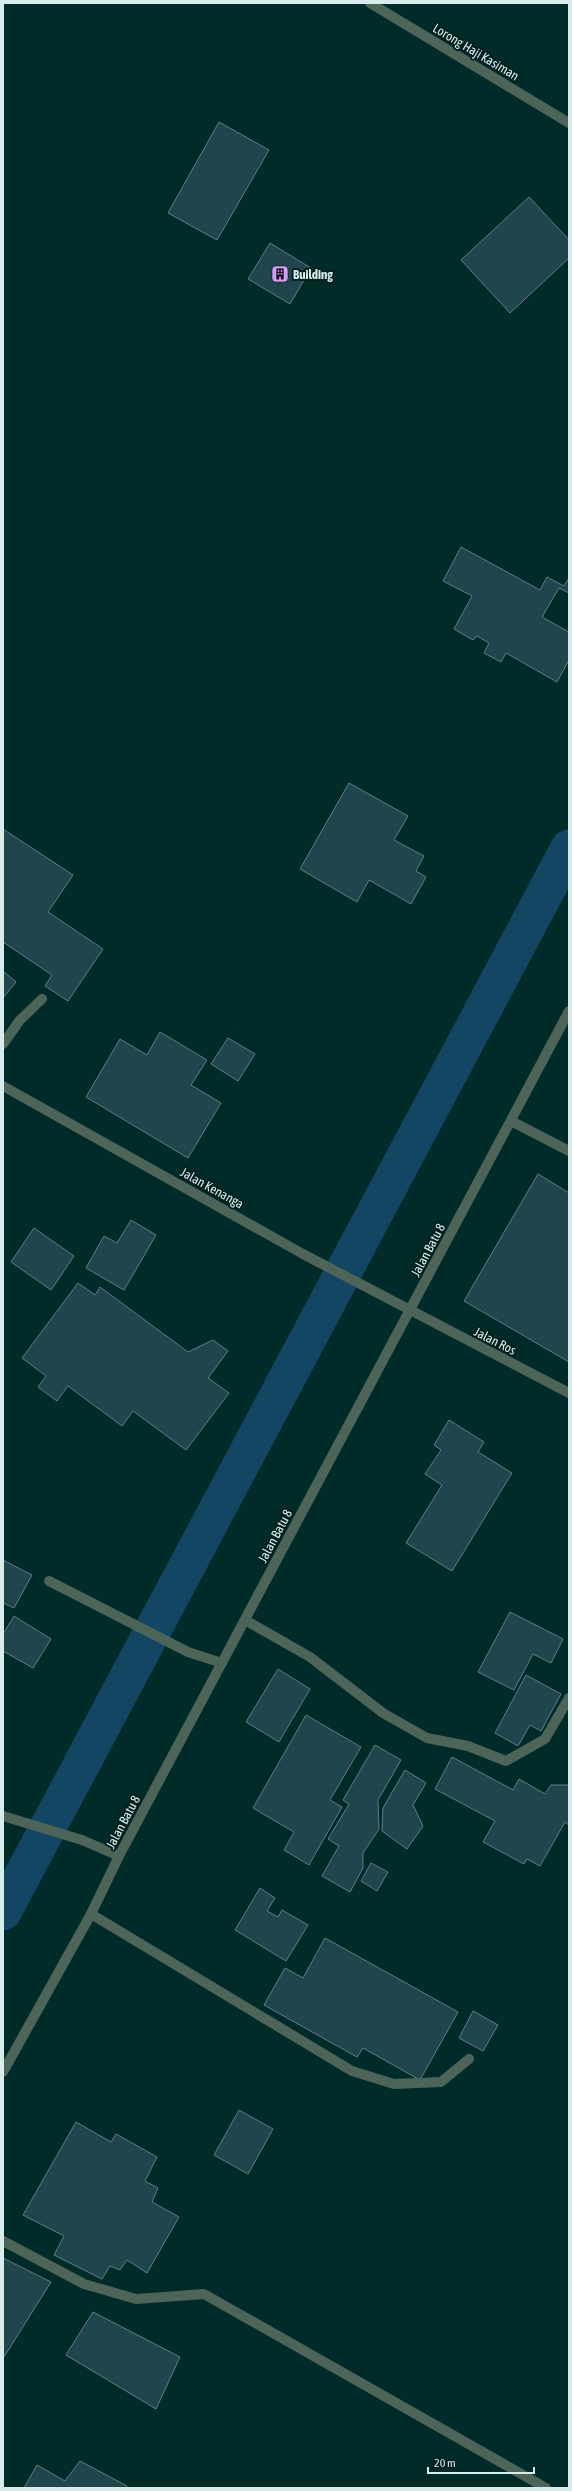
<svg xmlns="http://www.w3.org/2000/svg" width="572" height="2491" font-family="'Asap Condensed',sans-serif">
	<rect width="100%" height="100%" fill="#012b29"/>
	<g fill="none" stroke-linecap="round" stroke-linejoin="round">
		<polyline stroke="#134662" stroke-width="37" points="3,1912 569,848"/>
	</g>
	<g fill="#20454d" stroke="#5a8089">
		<polygon points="219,122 269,150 217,240 168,213"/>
		<polygon points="529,197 569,240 569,258 510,313 461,260"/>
		<polygon points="270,243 311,268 290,304 248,279"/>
		<polygon points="461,547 540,590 547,577 564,586 569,578 569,593 559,588 542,617 569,632 569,660 557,682 506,653 501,662 484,653 489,643 477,636 473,640 454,629 472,596 443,581"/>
		<polygon points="349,783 408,816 394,840 424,856 416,871 426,877 411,904 369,880 357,902 300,869"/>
		<polygon points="3,829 73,875 48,912 103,949 68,1001 45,986 52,975 3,942"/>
		<polygon points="3,971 16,982 3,998"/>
		<polygon points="160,1032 207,1060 191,1085 221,1103 188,1158 86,1097 120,1039 147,1055"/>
		<polygon points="228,1038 255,1054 238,1081 211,1064"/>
		<polygon points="538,1174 569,1193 569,1362 464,1301"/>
		<polygon points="131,1220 156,1235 124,1290 86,1268 104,1236 117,1243"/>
		<polygon points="34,1228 74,1256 51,1290 11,1262"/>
		<polygon points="78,1283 95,1295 100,1287 188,1352 213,1340 228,1351 208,1378 229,1393 186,1450 133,1411 122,1426 68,1386 57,1401 38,1387 46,1376 22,1358"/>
		<polygon points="449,1420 484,1442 478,1452 512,1473 452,1571 406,1543 442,1485 425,1474 441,1450 434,1445"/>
		<polygon points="3,1560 32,1575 14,1608 3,1603"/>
		<polygon points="510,1612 563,1639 551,1663 533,1654 514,1690 478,1672"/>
		<polygon points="14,1616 51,1639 33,1668 3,1651 3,1634"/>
		<polygon points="278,1669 310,1689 279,1742 246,1722"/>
		<polygon points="526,1675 561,1694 541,1731 530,1725 518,1746 495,1733"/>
		<polygon points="306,1715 361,1747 330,1800 342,1807 309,1865 284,1850 294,1832 253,1808"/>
		<polygon points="375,1745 401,1760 378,1800 379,1829 363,1853 363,1868 350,1892 322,1876 339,1846 328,1839 349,1804 343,1800"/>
		<polygon points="452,1757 513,1790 519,1779 545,1794 551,1785 569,1785 569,1825 565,1822 540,1866 527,1859 524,1864 483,1842 495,1821 435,1789"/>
		<polygon points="405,1770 426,1783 413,1805 423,1826 407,1849 382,1831 383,1808"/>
		<polygon points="371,1863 388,1872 377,1891 361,1881"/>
		<polygon points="260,1888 275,1898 267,1911 278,1917 282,1910 308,1925 286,1961 235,1930"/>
		<polygon points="325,1938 458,2012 420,2080 363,2048 357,2057 264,2005 285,1968 303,1978"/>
		<polygon points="473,2011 498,2025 483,2051 459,2038"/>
		<polygon points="239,2110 273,2129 248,2174 214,2155"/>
		<polygon points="76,2122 111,2142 116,2134 157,2157 145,2181 158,2188 152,2202 179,2217 147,2273 127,2260 120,2270 110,2266 102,2279 54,2255 64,2236 23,2215"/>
		<polygon points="3,2258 51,2282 4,2357 3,2356"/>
		<polygon points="93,2312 180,2357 156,2409 66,2355"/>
		<polygon points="80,2461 127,2486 126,2488 24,2488 37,2465 65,2481"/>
	</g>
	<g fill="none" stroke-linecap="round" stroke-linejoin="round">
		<g stroke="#4d6459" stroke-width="10">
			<polyline points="370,3 569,123"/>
			<polyline points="3,1044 20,1020 42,999"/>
			<polyline points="3,1086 303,1254 569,1393"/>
			<polyline points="511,1121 569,1151"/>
			<polyline points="49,1581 188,1652 222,1663"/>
			<polyline points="245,1620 310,1657 383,1713 427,1738 468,1746 506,1761 545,1739 569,1698"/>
			<polyline points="3,1816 82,1840 119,1856"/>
			<polyline points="91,1914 352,2071 394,2084 441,2082 469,2059"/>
			<polyline points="3,2072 91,1914 119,1856 569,1011"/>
			<polyline points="3,2241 84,2284 136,2299 204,2294 546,2488"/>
		</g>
	</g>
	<defs>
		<symbol id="building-square" viewBox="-11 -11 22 22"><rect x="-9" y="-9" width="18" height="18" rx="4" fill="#d69bfa" stroke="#02201e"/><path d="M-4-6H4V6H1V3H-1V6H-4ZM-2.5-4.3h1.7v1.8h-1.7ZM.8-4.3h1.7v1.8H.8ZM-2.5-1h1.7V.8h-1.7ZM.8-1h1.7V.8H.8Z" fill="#111"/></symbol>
	</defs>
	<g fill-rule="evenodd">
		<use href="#building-square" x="270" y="264" width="20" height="20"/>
	</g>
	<g text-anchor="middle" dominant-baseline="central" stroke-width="4" stroke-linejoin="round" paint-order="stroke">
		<g font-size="13" fill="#d8edeb" stroke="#02201e">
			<text transform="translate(476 52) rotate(31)">Lorong Haji Kasiman</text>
			<text transform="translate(212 1188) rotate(29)">Jalan Kenanga</text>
			<text transform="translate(428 1250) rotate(-62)">Jalan Batu 8</text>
			<text transform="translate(495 1341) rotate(27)">Jalan Ros</text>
			<text transform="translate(275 1536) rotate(-62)">Jalan Batu 8</text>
			<text transform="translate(123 1822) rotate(-62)">Jalan Batu 8</text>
		</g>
		<g font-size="13" font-weight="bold" fill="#d8edeb" stroke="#02201e" text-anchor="start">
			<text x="293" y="274">Building</text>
		</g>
	</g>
	<rect width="572" height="2491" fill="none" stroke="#d8edeb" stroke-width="8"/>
	<path d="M428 2467v6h106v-6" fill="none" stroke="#d8edeb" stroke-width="2"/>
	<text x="434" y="2467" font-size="12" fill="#d8edeb" stroke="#02201e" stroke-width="3" paint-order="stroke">20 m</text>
</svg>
